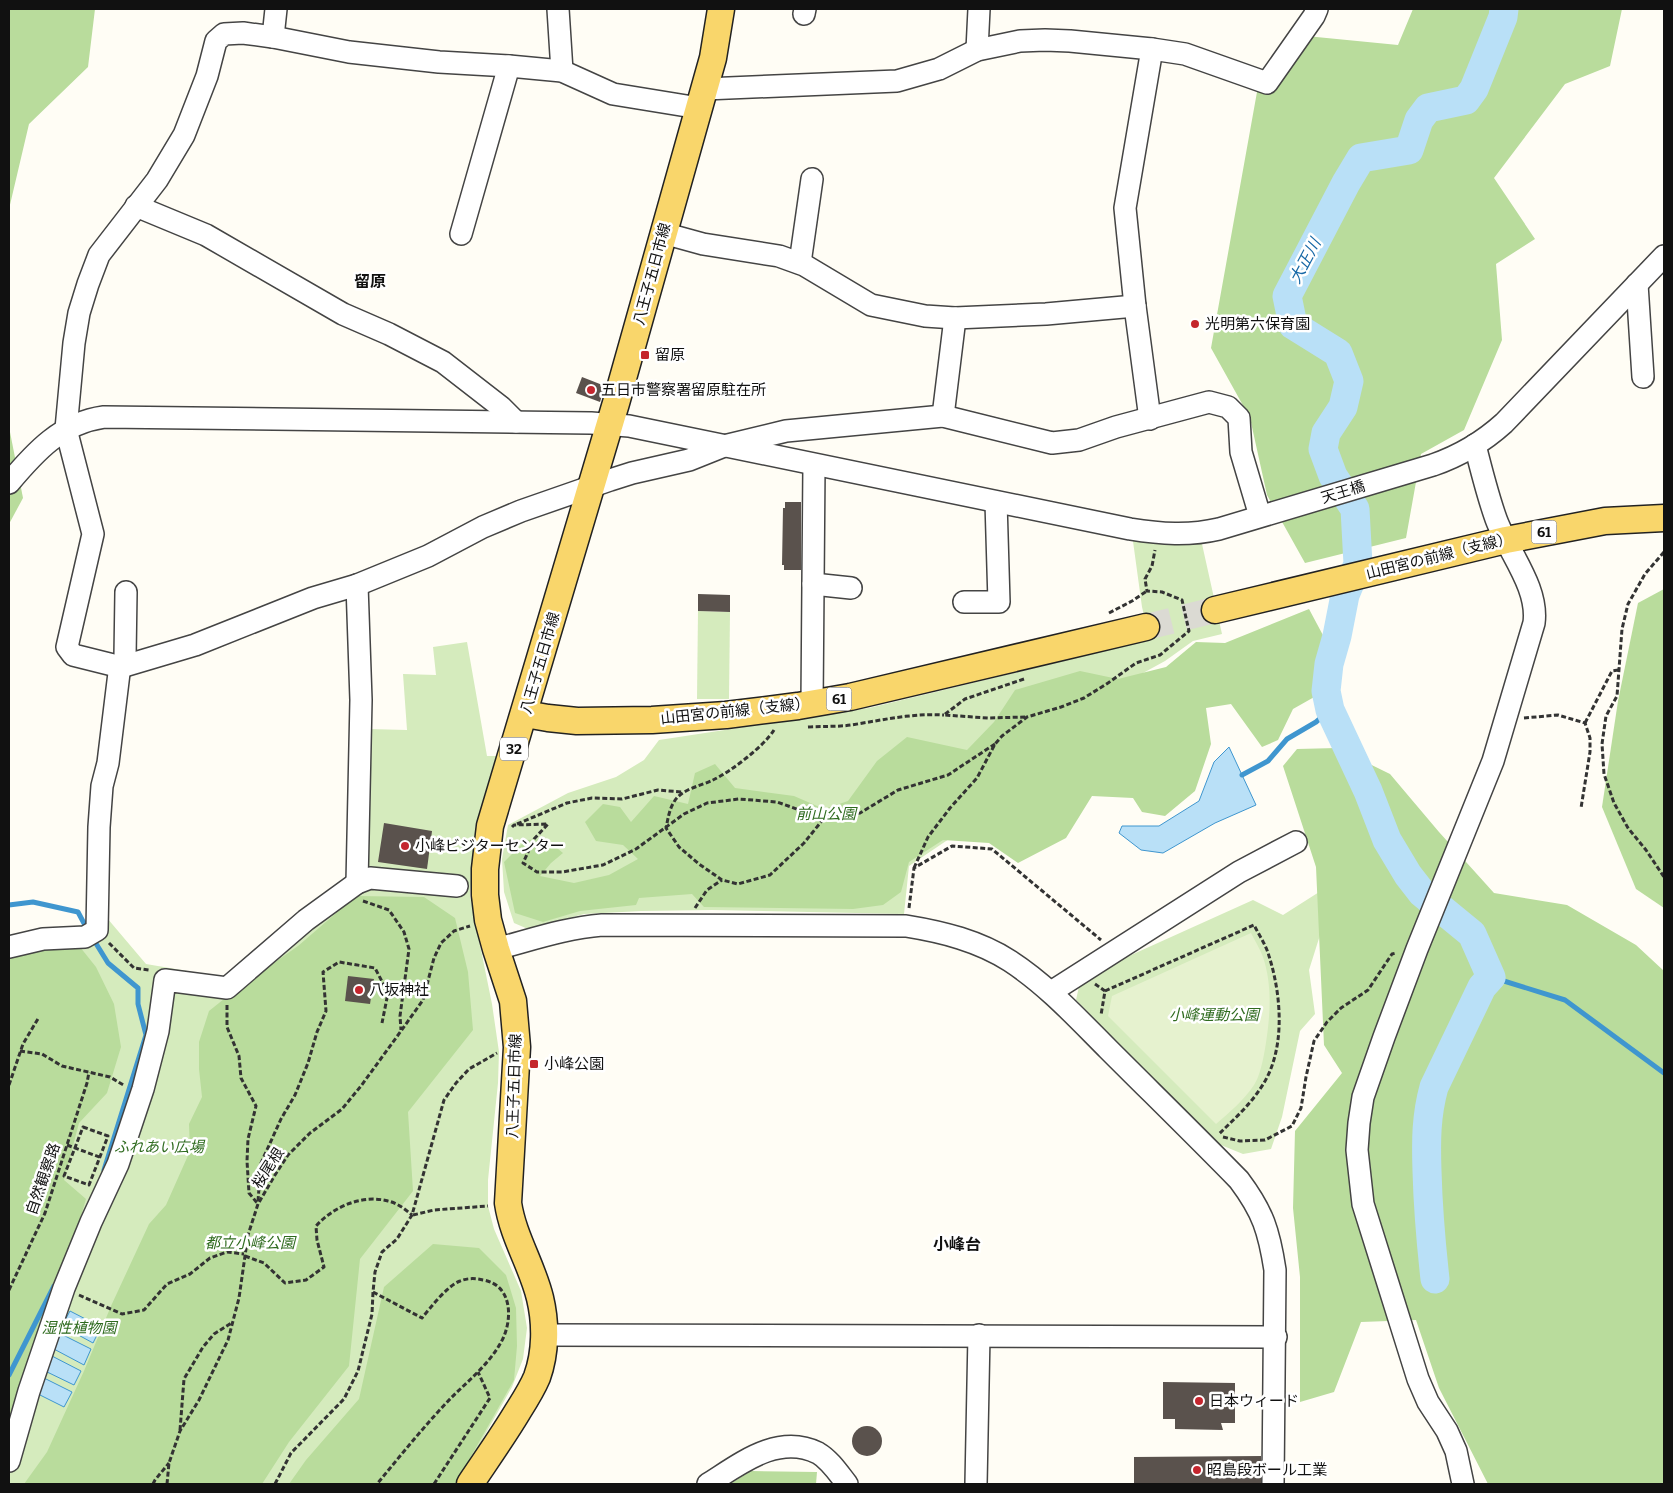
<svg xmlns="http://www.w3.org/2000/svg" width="1673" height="1493" font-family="Bitter,'Noto Sans JP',serif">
	<rect width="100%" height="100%" fill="#fffdf5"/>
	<g fill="#d5ebbd">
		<polygon points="1132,534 1200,535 1222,634 1193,641 1165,661 1081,707 949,839 909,866 904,914 712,910 641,911 584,914 528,929 514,923 504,892 502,859 508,825 568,793 616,777 644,760 659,740 869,708 1150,640 1142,607"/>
		<polygon points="698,611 730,612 729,699 697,699"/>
		<polygon points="467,642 487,756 498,756 482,816 476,823 470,896 492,1004 499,1052 498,1083 488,1180 488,1206 494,1229 521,1291 527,1328 523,1359 512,1387 457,1484 9,1484 9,945 107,918 146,964 229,978 363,868 368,729 407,730 403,674 436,675 433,647"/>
		<polygon points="1327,887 1333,894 1309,970 1315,1014 1300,1031 1282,1117 1271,1149 1243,1154 1216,1143 1076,1000 1080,982 1109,965 1253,900 1283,915"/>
	</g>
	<g fill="#b9dc9c">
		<polygon points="9,9 95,9 88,67 29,124 9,209"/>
		<polygon points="1413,9 1622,9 1610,66 1565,84 1494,178 1535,239 1496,264 1502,340 1464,430 1421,454 1406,538 1305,563 1267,495 1250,418 1211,348 1257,92 1296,35 1398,45"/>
		<polygon points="9,427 23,498 9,524"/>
		<polygon points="1664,589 1664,908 1636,889 1602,807 1618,701 1638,603"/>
		<polygon points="1309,609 1325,639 1316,696 1293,709 1278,740 1262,747 1231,704 1206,708 1211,744 1195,791 1165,816 1142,812 1133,798 1092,796 1066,838 1018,863 989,843 943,840 909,862 901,892 883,905 853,909 704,907 692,894 639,898 636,905 580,911 543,922 515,913 504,862 526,840 546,839 563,853 551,863 540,876 574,883 609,875 638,859 623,845 596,841 585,822 603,804 620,807 631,822 654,796 688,804 695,773 715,764 735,788 794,796 824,809 848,801 877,761 907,737 967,750 994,722 1015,690 1080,671 1118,679 1166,667 1196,642 1225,643"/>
		<polygon points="1337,748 1390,774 1439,832 1494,893 1567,905 1636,945 1664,971 1664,1484 1488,1484 1439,1388 1416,1320 1361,1322 1334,1392 1300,1402 1300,1277 1293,1208 1295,1131 1342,1073 1324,1045 1316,867 1283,766 1297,749"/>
		<polygon points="356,896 424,897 455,918 468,972 473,1030 408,1112 413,1191 360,1259 349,1366 289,1442 262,1484 24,1484 47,1452 84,1371 111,1306 149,1224 166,1205 190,1151 189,1124 202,1097 199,1069 199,1042 209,1011 234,991 298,946"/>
		<polygon points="76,942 96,967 114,1004 121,1047 107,1093 79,1123 64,1180 86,1199 58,1294 9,1438 9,946"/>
		<polygon points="433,1244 479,1248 506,1275 516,1308 517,1346 514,1380 460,1476 455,1484 289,1484 306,1460 359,1399 384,1287"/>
		<polygon points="751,1471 817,1472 816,1484 730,1484"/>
	</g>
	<path fill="#e6f2cf" d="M1251,933C1255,941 1260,949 1263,957C1273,987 1270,1018 1265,1049C1263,1060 1260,1076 1254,1085C1244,1100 1230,1112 1216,1124L1108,1016L1112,996Z"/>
	<g fill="#b9e0f7" stroke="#3f96cf">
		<polygon points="1229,747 1256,805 1215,823 1163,853 1141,850 1119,833 1122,826 1159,826 1199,801 1214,762"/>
		<polygon points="70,1311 101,1327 93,1343 62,1326"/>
		<polygon points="59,1333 91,1349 84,1365 52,1348"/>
		<polygon points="50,1355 81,1371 74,1385 43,1370"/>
		<polygon points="42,1377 72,1392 64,1407 34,1392"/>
	</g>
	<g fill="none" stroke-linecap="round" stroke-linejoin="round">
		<g stroke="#3f96cf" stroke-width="5">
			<polyline points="1242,775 1268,761 1287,739 1316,722 1330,710"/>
			<polyline points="9,905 33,902 78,912 87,929"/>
			<polyline points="92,937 108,963 138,988 138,1004 146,1035 104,1170"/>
			<polyline points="1491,977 1565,1000 1664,1073"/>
			<polyline points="9,1375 54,1286"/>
		</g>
		<path stroke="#b9e0f7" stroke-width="29" d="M1435,1279C1431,1243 1428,1208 1427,1171C1426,1141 1426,1116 1434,1087L1482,987L1491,977L1472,934L1422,893L1408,875L1387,840L1368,791L1330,710L1326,691L1329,664L1337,636L1345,595L1358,564L1355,509L1333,476L1323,449L1326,433L1343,407L1349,381L1338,353L1293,325L1287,296L1346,183L1361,158L1409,150L1419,120L1428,108L1466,100L1474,89L1503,17L1504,9"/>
	</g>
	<g fill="#5a524d">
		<polygon points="582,377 605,386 600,402 576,393"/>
		<polygon points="785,502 801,502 801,570 784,570 784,565 782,565 783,508 785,508"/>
		<polygon points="698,594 730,595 730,612 698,611"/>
		<polygon points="384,823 432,831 427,869 378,862"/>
		<polygon points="348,976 374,979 370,1004 345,1001"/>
		<polygon points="1163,1382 1235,1383 1235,1423 1221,1423 1223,1430 1175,1429 1175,1419 1163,1419"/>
		<circle cx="867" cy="1441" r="15"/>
		<polygon points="1261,1456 1261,1484 1134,1484 1134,1457"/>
	</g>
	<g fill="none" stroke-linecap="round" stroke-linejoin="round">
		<polyline stroke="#dbdad3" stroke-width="26" stroke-dasharray="26 13" stroke-linecap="butt" points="1146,627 1215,610"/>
		<defs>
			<g id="minor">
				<polyline points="558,9 562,71"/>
				<polyline points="804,14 805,9"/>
				<polyline points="273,37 276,9"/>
				<polyline points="977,50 979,9"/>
				<polyline points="705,89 897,81 939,69 977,50 1020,41 1045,40 1070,41 1152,49 1185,54 1267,83 1314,16 1317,9"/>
				<polyline points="699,108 613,94 562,71 509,66 439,62 349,52 273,37 243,33 224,34 216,41 207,76 184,135 157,180 99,255 88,284 79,313 74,343 66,429 93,534 67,647 73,655 121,667 195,645 313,598 357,585 428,556 483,527 521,511 610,480 632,473 689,460 724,446 786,431 943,416 1052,443 1079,440 1116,427 1209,402 1228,407 1239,418 1241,452 1260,516"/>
				<polyline points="136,206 206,235 343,314 389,334 443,362 501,407 516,422"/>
				<polyline points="663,233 703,244 779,256 804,265 871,305 925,316 955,318 1046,314 1135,306"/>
				<polyline points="461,234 509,66"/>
				<polyline points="800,263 812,179"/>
				<polyline points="1637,284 1643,377"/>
				<polyline points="943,416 955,318"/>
				<polyline points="1150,419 1135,306 1125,208 1152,49"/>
				<path d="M9,483C35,452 61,423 104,417L591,423L629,426L1130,529C1161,534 1189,536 1219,529L1433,465C1459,456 1483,442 1504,423L1664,256"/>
				<polyline points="813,584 851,588"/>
				<polyline points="964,602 999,602 996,502"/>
				<polyline points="812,704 814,465"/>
				<polyline points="357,883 361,700 357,585"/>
				<polyline points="9,947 43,939 85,937 97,930 99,827 102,786 108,763 119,673 125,657 126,592"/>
				<path d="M496,949C531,940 565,928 602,925L906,926C943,932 979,941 1010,961C1047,985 1077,1018 1108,1049C1152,1093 1196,1136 1239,1180C1263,1212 1269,1231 1275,1270L1273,1484"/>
				<polyline points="1051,992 1239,872 1296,842"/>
				<polyline points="545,1335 1276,1337"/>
				<polyline points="9,1461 29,1391 64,1288 91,1222 118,1164 143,1089 158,1031 165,980 227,988 306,920 357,883 370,878 457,886"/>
				<path d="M708,1484C740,1464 778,1433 818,1453C830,1460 839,1474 847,1484"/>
				<polyline points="976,1484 979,1335"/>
				<path d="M1463,1484L1456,1451L1447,1431L1428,1402L1418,1379L1363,1204L1357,1150L1359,1123L1363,1097L1384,1037L1417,949L1493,761L1534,623C1539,586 1506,550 1495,516C1487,493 1481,469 1475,445"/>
			</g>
			<g id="major">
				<polyline points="1215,610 1506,540 1605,521 1664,518"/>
				<polyline points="525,714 548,718 577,721 652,720 726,715 798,706 850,697 1146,627"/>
				<path d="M470,1484C486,1460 503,1436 518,1411C525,1400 532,1389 537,1377C546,1352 546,1323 540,1298C532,1265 513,1237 508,1203L517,1047L513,1001L496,949L488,920L485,895V869L490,826L616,403L713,58L721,9"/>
			</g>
		</defs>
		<use href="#minor" stroke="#444" stroke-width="24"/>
		<use href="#major" stroke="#222" stroke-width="29"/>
		<g stroke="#333" stroke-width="3" stroke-dasharray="5 2.5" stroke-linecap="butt">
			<polyline points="1664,552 1645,574 1628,604 1622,629 1617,696 1606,716 1602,744 1604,774 1614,803 1628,828 1646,850 1664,877"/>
			<polyline points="1109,613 1132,601 1147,591"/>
			<polyline points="1024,679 965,699 944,715 988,718 1027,717"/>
			<polyline points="1524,718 1558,715 1585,723 1590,738 1590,752 1581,808"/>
			<polyline points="1585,723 1612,671 1619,670"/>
			<path d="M808,727C823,726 837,727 851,725C883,720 912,713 944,715"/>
			<path d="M774,730C765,745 732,771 713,780C701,786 681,789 674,802C669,810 668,819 666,828L679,847L699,864L722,880L738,884L770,875L804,843L825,817"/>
			<polyline points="517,824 567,803 592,798 622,799 658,790 682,792"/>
			<polyline points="512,827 514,825 548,824 534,839 523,863 537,872 562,872 603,865 636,849 684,814 707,803 739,799 777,802 808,813 825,817 860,813 898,790 948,775 995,744"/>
			<polyline points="914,868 928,837 950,808 977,778 995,744 1002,736 1027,717 1061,707 1084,698 1108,683 1136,663 1160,655 1189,631 1182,600 1162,592 1147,591 1145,579 1152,566 1155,550"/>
			<polyline points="363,901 389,910 404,932 409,949 400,1016 401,1030"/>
			<polyline points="695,908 707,890 722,880"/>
			<polyline points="909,908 914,868 952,846 992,849 1101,940"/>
			<polyline points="109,943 134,968 149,970"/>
			<polyline points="1095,984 1105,991 1101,1015"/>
			<path d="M1105,991L1254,925C1259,935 1266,945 1269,956C1282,997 1286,1053 1260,1089C1249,1106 1233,1120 1219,1134"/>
			<polyline points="388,993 403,996"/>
			<polyline points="227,1005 227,1027 239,1056 241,1078 256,1106 248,1139 247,1161 249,1193 258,1204"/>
			<polyline points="20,1051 42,1054 62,1066 110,1077 125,1086"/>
			<polyline points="9,1085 23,1044 39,1017"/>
			<polygon points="83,1127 108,1136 89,1185 64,1176"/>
			<polyline points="1223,1137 1240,1141 1265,1140 1292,1126 1301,1108 1306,1077 1314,1041 1327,1022 1341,1008 1368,990 1392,954 1396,953"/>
			<polyline points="67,1145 102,1158"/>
			<polyline points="258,1201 261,1163 281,1119 295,1095 308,1063 317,1032 326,1011 323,972 339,962 375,968 388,993 382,1023"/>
			<polyline points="413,1215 434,1210 488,1206"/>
			<path d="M245,1256L264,1263L285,1283L306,1280L324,1267L317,1240L316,1226C333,1207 362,1194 388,1201C397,1203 405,1209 412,1215"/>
			<polyline points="9,1290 45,1213 87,1083 89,1072"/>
			<path d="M373,1292L422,1318C431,1307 447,1286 460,1281C467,1278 476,1278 483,1280C514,1285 513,1323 500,1344C488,1365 468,1381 451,1398C425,1425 401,1455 377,1484"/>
			<polyline points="79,1295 122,1314 144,1310 167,1284 190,1274 210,1258 227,1252 244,1254"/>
			<polyline points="180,1430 184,1379 203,1347 214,1334 233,1322"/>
			<polyline points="153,1484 155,1480 169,1463"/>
			<polyline points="167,1484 169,1463 180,1431 199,1400 228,1340 239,1298 248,1235 258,1204 275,1175 288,1155 310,1133 342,1109 361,1086 401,1031 423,1000 434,958 441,943 454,931 470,926"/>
			<polyline points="275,1484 291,1453 344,1399 358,1371 372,1314 373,1292 375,1272 382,1252 397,1239 412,1215 444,1100 456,1083 469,1069 497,1053"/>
			<polyline points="434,1484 490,1398 478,1372"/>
		</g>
		<use href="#minor" stroke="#fff" stroke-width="21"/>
		<use href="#major" stroke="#f9d66b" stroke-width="26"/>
	</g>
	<g fill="#c4262e" stroke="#fff" stroke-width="2">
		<circle cx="1195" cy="324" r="5"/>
		<rect x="640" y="350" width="10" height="10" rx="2.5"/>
		<circle cx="591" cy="390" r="5"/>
		<circle cx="405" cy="846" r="5"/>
		<circle cx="359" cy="990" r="5"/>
		<rect x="529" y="1059" width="10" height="10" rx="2.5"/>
		<circle cx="1199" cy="1401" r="5"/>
		<circle cx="1197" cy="1470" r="5"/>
	</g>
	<g text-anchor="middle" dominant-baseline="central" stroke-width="5" stroke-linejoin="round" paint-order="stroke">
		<g fill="#fff" stroke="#585858" stroke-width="1">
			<rect x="1531.5" y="520.5" width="25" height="23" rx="4"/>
			<rect x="826.5" y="687.5" width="25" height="23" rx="4"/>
			<rect x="500" y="737.5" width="28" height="23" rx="4"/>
		</g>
		<g font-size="14" font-weight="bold" fill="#111">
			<text x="1544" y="532">61</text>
			<text x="839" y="699">61</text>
			<text x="514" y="749">32</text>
		</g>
		<g font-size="15" fill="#111" stroke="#fff">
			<text transform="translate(652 274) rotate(-75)">八王子五日市線</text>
			<text transform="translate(1343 492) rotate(-17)">天王橋</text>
			<text transform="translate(1439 556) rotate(-14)">山田宮の前線（支線）</text>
			<text transform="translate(540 663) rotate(-74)">八王子五日市線</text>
			<text transform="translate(735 711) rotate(-6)">山田宮の前線（支線）</text>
			<text transform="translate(514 1086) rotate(-88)">八王子五日市線</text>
			<text transform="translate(268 1168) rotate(-57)">桜尾根</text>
			<text transform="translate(43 1179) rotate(-71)">自然観察路</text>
		</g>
		<g font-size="15" fill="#111" stroke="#fff" text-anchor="start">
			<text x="1205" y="324">光明第六保育園</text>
			<text x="655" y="355">留原</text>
			<text x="601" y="390">五日市警察署留原駐在所</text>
			<text x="415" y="846">小峰ビジターセンター</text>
			<text x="369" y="990">八坂神社</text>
			<text x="544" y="1064">小峰公園</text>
			<text x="1209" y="1401">日本ウィード</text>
			<text x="1207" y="1470">昭島段ボール工業</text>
		</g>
		<g font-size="15" font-style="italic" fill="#2f6b1f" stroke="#fff">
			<text x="826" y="814">前山公園</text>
			<text x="1214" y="1015">小峰運動公園</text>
			<text x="159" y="1147">ふれあい広場</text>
			<text x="250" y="1243">都立小峰公園</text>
			<text x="79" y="1328">湿性植物園</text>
		</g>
		<g font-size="16" font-style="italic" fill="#1768a6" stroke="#fff">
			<text transform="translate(1305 261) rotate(-62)">大正川</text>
		</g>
		<g font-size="16" font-weight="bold" fill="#111" stroke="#fff">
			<text x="370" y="281">留原</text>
			<text x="957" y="1244">小峰台</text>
		</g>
	</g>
	<rect width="1673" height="1493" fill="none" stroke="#111111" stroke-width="20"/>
</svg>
